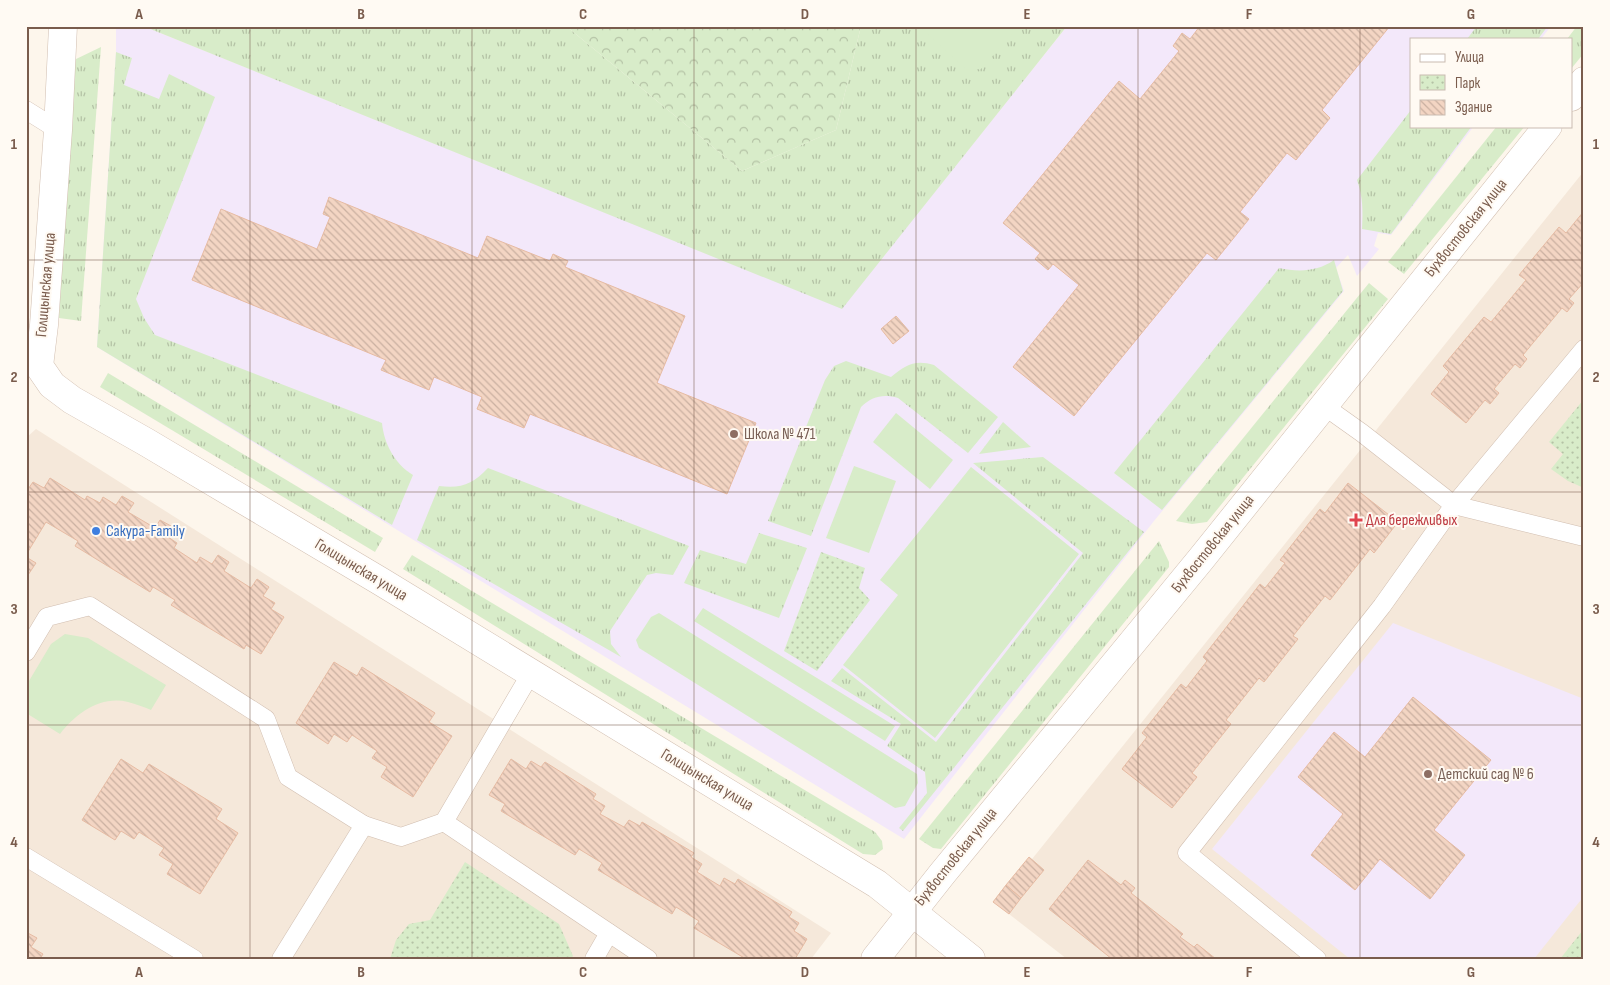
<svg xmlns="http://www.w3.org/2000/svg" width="1610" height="985" font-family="'Sofia Sans Condensed',sans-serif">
	<defs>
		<pattern id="grass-tufts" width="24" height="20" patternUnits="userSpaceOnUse" patternTransform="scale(1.25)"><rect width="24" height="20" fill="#d8ecc9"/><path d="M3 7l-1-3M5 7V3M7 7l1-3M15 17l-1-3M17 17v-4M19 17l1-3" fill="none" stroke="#b4c2a5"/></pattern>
		<pattern id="forest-crowns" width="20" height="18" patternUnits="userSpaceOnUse" patternTransform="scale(1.25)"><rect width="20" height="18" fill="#d8ecc9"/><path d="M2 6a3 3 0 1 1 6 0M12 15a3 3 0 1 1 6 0" fill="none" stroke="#b4c2a5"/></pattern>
		<pattern id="park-dots" width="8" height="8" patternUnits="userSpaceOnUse" patternTransform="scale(1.25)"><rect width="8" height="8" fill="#d8ecc9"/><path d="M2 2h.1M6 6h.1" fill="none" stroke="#b4c2a5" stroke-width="1.8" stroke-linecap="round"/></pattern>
		<pattern id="building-back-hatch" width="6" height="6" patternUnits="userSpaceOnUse" patternTransform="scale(1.25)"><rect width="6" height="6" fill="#f3d5c3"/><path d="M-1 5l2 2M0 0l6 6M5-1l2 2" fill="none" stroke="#cab0a1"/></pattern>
	</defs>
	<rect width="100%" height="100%" fill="#fdf6ec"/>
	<g fill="#f5e8da">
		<polygon points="1584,171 1584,959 1067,959 996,904"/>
		<polygon points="36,429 831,933 811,959 26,959 26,438"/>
	</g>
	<g fill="#f3e8fa">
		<polygon points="116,26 143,26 842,308 1067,26 1551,26 1541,39 1411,39 1411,126 1474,126 1391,235 1378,233 1374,246 1379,249 1357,276 1348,255 1336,268 1344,291 1154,521 904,839 97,347 116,52"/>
		<polygon points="1393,623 1584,699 1584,896 1534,959 1350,959 1212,849"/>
	</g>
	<g fill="url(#grass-tufts)">
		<polygon points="143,26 566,26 742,171 836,130 861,26 1067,26 842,309"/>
		<polygon points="1477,26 1548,26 1538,39 1467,39"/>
		<polygon points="1577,26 1584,26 1584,53 1571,69 1571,39 1567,39"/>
		<polygon points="101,47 81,321 59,318 74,60"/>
		<path d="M116,52L132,58L124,85L159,99L169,74L215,97L136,299L144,318L155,335L382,423C384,444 395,464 413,475L392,525L97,347Z"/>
		<path d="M1411,110V126H1472L1391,234L1362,229C1363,211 1363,197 1357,180Z"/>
		<polygon points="1497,126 1525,126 1404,274 1388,262"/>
		<path d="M1334,260L1343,291L1162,510L1114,473L1279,268C1298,272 1317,272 1334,260Z"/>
		<polygon points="1369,283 1388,299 1207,522 1192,524 1176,521"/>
		<path d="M846,361L891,377C905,365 915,359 934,365L998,417L968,453L898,398C883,394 873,396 861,407L811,536L768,521L825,380L834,366Z"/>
		<polygon points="108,373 383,538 375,552 100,387"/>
		<polygon points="1003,422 1031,447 979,454"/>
		<polygon points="1043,457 1144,532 903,831 899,828 927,793 925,772 887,746 901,724 831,681 842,668 936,742 1083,553 973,463"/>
		<path d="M488,468L689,546L673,575L656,573L647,575L610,631L611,644L621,657L417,540L439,486C461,489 473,484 488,468Z"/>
		<polygon points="759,533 807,548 779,618 684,583 700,550 746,564"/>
		<polygon points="1159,541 1169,562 1169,567 941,849 933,848 919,839"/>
		<polygon points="412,555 875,832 882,841 883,849 875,855 863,854 403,569"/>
	</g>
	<polygon fill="url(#forest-crowns)" points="566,26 861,26 836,130 742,171"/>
	<g fill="url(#park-dots)">
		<polygon points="1584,399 1584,488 1568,481 1551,469 1563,454 1549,442"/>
		<polygon points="821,552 865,568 859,588 870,600 817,671 784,651"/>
		<polygon points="465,862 559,924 573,956 571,959 390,959 396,940 409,924 430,920"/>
		<polygon points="1583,930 1584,959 1560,959"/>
	</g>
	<g fill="#d8ecc9">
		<polygon points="919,26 1019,26 981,69 967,70"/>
		<polygon points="896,413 953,460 930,489 873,442"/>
		<polygon points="854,466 896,481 869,553 826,538"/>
		<polygon points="971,467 1079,554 935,738 843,665 898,595 880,580"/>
		<polygon points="703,608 895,726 885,741 694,621"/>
		<polygon points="659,613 917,774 918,783 905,806 895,808 639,648 636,640 651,617"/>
		<path d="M65,634L88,638L166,685L151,710C144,707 136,704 128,702C101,695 75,714 60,734L26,713V686L51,644Z"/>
	</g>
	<g fill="url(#building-back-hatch)" stroke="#e6bba3">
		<polygon points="1200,26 1390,26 1322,110 1330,118 1296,160 1287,153 1240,212 1249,219 1216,260 1207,253 1074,416 1013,367 1079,285 1053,264 1048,270 1035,259 1040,253 1003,223 1119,81 1140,99 1179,51 1173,46 1182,33 1190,39"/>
		<polygon points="329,197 478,258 487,236 550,261 553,254 568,261 565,267 685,316 657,383 756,423 727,494 530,414 524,428 477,409 482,397 434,377 429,390 381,370 386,360 192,280 221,209 317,249 330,217 323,214"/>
		<polygon points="1584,211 1584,282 1569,299 1574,303 1567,312 1562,308 1523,355 1527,359 1520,368 1515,364 1494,389 1499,393 1490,404 1485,400 1466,423 1431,394 1449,372 1443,366 1484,317 1491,322 1526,280 1519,275 1559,227 1566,233"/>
		<polygon points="896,316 909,331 893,344 881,329"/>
		<polygon points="50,478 85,500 87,496 100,503 103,497 116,505 122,496 134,503 128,512 155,528 160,520 171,526 165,535 177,543 174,548 197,563 200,557 212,564 218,555 229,562 224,571 251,588 257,579 269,587 263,596 275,603 271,609 284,617 261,654 246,645 244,649 171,605 175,600 153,587 150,592 75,546 78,541 46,522 26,555 26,492 33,482 44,488"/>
		<polygon points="1348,483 1398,522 1374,553 1370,549 1330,600 1325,596 1293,636 1298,639 1264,682 1259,678 1226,720 1231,724 1192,773 1197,777 1172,808 1122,769 1147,737 1142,733 1181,684 1186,688 1207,661 1203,657 1260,584 1265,588 1285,563 1280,560 1320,509 1325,513"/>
		<polygon points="26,557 36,563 28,575 26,573"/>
		<polygon points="334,662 357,676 362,667 435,713 429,722 452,736 413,797 381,777 387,767 372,758 377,751 352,735 347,742 334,734 328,744 296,723"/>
		<polygon points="1413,697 1491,760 1434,830 1465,855 1430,899 1380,859 1355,890 1311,855 1343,814 1298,777 1334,732 1365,757"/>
		<polygon points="121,759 143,773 149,764 222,809 216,819 238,833 200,894 167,874 173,864 159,855 164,848 139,832 134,839 121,831 115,840 82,820"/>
		<polygon points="511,759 526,769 531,761 541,767 545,762 596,794 593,799 605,806 600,814 624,827 629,820 640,826 642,822 694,853 691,857 702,864 697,872 720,886 724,878 735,884 738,879 792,912 789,917 799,923 794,931 807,939 795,959 746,959 694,928 699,921 676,907 672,914 598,870 602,863 579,849 575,855 501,811 505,804 489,795"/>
		<polygon points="1029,857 1044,870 1021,898 1006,885"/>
		<polygon points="1088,860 1121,885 1125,880 1135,888 1131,893 1183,934 1180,937 1194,947 1197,944 1216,959 1112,959 1049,909"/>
		<polygon points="1006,885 1021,898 1009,914 993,902"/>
		<polygon points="26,932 37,938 31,947 43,954 40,959 26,959"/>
	</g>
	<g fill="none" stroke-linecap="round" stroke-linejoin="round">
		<defs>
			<g id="lane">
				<polyline points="26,110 58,130"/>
				<polyline points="1324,406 1362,433 1454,505 1584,537"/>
				<polyline points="26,652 47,617 90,606 266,719 288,777 364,825 401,837 444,822 531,673"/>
				<polyline points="444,822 648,959"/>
				<polyline points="26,857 194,959"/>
				<polyline points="281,959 364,825"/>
				<polyline points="594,959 609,933"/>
				<polyline points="1317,959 1187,853 1382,606 1454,505 1584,349"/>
			</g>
			<g id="street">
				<polyline points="63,26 58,130 44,325 39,366 52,385 72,400 146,442 380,581 877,884 971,959"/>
				<polyline points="1571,97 1584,81"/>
				<polyline points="875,959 942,874 1201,559 1548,126"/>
			</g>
		</defs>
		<use href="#lane" stroke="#d1beb0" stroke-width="19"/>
		<use href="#street" stroke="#d1beb0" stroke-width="29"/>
		<use href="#lane" stroke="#fff" stroke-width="18"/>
		<use href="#street" stroke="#fff" stroke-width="28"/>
	</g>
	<path fill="none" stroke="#7a5c4d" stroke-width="1" stroke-opacity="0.55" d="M250,26V959M472,26V959M694,26V959M916,26V959M1138,26V959M1360,26V959M26,260H1584M26,492H1584M26,725H1584"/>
	<g fill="#8d6e63" stroke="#fffaf3" stroke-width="2">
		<circle cx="734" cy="434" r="5"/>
		<circle cx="1428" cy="774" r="5"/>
	</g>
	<path fill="#e0444e" stroke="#fffaf3" stroke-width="2" d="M1353.5 512.5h5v5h5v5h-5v5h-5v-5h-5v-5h5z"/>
	<circle fill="#3f7fe0" stroke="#fffaf3" stroke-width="2" cx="96" cy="531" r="5"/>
	<g text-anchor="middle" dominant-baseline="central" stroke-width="4" stroke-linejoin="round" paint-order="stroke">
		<g font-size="16" fill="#7a5c4d" stroke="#fffaf3">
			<text transform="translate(1466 228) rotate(-51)">Бухвостовская улица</text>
			<text transform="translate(46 285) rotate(-85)">Голицынская улица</text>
			<text transform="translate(1213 544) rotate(-51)">Бухвостовская улица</text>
			<text transform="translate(361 570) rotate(31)">Голицынская улица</text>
			<text transform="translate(707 780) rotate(31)">Голицынская улица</text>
			<text transform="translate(956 857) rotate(-51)">Бухвостовская улица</text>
		</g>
		<g font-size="16" fill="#785e54" stroke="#fffaf3" text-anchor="start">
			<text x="744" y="434">Школа № 471</text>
			<text x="1438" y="774">Детский сад № 6</text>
		</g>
		<g font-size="16" fill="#be3a42" stroke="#fffaf3" text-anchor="start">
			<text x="1366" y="520">Для бережливых</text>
		</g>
		<g font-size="16" fill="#366cbe" stroke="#fffaf3" text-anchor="start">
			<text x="106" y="531">Сакура-Family</text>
		</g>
	</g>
	<rect width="1610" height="985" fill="none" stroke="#fffaf3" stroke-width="55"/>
	<rect x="1410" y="38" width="162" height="90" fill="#fffaf3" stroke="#cabbb1"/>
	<rect x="1420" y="54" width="25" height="8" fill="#ffffff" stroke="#cabbb1"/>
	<text x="1455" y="62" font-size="15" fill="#7a5c4d">Улица</text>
	<rect x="1420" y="75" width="25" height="15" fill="url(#park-dots)" stroke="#cabbb1"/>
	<text x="1455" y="88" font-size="15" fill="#7a5c4d">Парк</text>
	<rect x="1420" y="100" width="25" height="15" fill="url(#building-back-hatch)" stroke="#cabbb1"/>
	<text x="1455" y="112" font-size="15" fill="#7a5c4d">Здание</text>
	<rect x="28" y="28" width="1554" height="930" fill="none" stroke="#7a5c4d" stroke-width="2"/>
	<g font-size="16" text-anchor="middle" font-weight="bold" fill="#7a5c4d">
		<text x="139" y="19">A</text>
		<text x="361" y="19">B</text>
		<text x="583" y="19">C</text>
		<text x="805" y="19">D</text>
		<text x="1027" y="19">E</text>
		<text x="1249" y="19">F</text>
		<text x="1471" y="19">G</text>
		<text x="14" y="149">1</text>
		<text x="1596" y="149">1</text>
		<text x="14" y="382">2</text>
		<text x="1596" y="382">2</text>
		<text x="14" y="614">3</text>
		<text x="1596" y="614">3</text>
		<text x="14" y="847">4</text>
		<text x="1596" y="847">4</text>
		<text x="139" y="977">A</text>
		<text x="361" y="977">B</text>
		<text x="583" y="977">C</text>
		<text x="805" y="977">D</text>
		<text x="1027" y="977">E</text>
		<text x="1249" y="977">F</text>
		<text x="1471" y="977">G</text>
	</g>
</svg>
